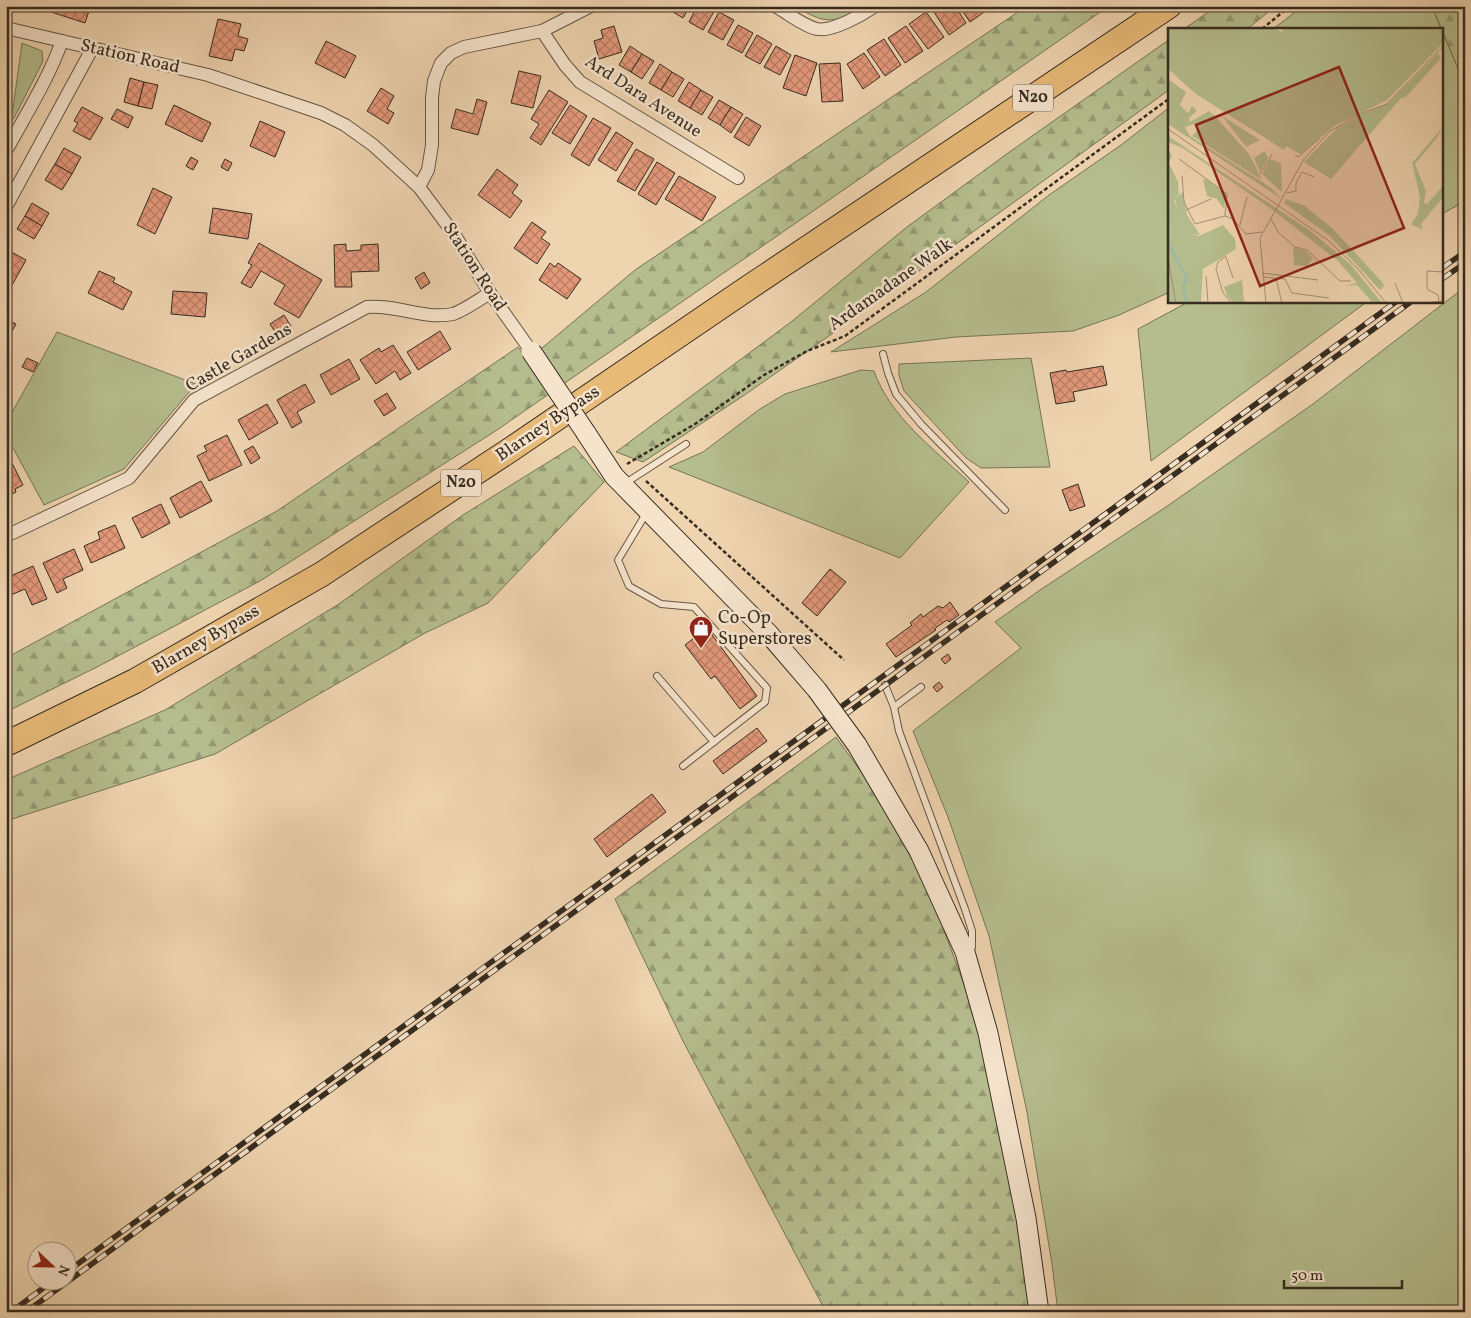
<svg xmlns="http://www.w3.org/2000/svg" width="1471" height="1318" font-family="Vollkorn,serif">
	<defs>
		<pattern id="forest-firs" width="22" height="20" patternUnits="userSpaceOnUse" patternTransform="scale(1.25)"><rect width="22" height="20" fill="#b5bd8e"/><path d="M5 1l3.5 6h-7zM16 11l3.5 6h-7z" fill="#949a74"/></pattern>
		<pattern id="building-cross-hatch" width="8" height="8" patternUnits="userSpaceOnUse" patternTransform="scale(1.25)"><rect width="8" height="8" fill="#e3987a"/><path d="M0 0l8 8M0 8l8-8" fill="none" stroke="#b97c64"/></pattern>
	</defs>
	<rect width="100%" height="100%" fill="#efd4b0"/>
	<filter id="stains"><feTurbulence type="fractalNoise" baseFrequency=".004" numOctaves="4"/><feColorMatrix values="0 0 0 0 .2 0 0 0 0 .09 0 0 0 0 .02 0 0 0 .5 -.17"/></filter>
	<radialGradient id="worn" r=".72"><stop offset=".6" stop-color="#630" stop-opacity="0"/><stop offset="1" stop-color="#630" stop-opacity=".3"/></radialGradient>
	<g fill="#b5bd8e" stroke="#767457">
		<path d="M795,6H861C834,26 823,23 795,6Z"/>
		<polygon points="1303,6 1432,6 1441,29 1273,29"/>
		<polygon points="1442,31 1465,85 1465,201 1442,214"/>
		<polygon points="22,43 42,51 43,61 14,118 6,128 6,122 11,123"/>
		<polygon points="1170,107 1170,292 1119,315 1073,331 956,337 831,352 926,292 1049,195 1121,145"/>
		<polygon points="1465,287 1465,1312 1058,1312 1052,1264 1027,1112 989,936 948,817 913,731 1021,648 995,622 1040,590 1166,507 1313,404"/>
		<polygon points="1190,301 1368,301 1151,461 1138,329"/>
		<polygon points="57,332 196,384 124,469 44,505 6,435 6,423"/>
		<polygon points="1031,358 1050,467 981,468 966,458 904,391 899,376 899,364"/>
		<path d="M861,370L874,371C890,417 934,449 969,482L900,558L669,467L703,452L760,409L785,394Z"/>
	</g>
	<g fill="url(#forest-firs)" stroke="#767457">
		<polygon points="1027,6 1109,6 497,430 260,581 99,666 6,712 6,658 277,511 518,347 526,358 542,348 635,270"/>
		<polygon points="1217,6 1276,6 1247,29 1184,29"/>
		<polygon points="1432,6 1465,6 1465,85"/>
		<polygon points="1170,39 1170,89 1162,95 836,331 746,394 643,462 616,452 791,322 907,227 1008,153"/>
		<polygon points="574,446 604,482 488,603 425,633 215,754 6,821 6,780 165,710 339,604 463,515"/>
		<polygon points="836,737 870,784 916,866 942,925 972,1006 994,1099 1026,1262 1031,1312 826,1312 683,1041 615,899"/>
	</g>
	<g fill="url(#building-cross-hatch)" stroke="#362c20">
		<polygon points="43,6 88,6 87,8 90,8 85,23 42,9"/>
		<polygon points="455,6 479,6 479,9 455,10"/>
		<polygon points="670,6 690,6 683,18 668,9"/>
		<polygon points="697,6 708,6 715,10 703,30 689,22"/>
		<polygon points="930,6 955,6 966,23 949,35"/>
		<polygon points="959,6 984,6 987,10 970,22"/>
		<polygon points="719,12 734,20 723,40 708,32"/>
		<polygon points="926,12 944,37 928,49 909,24"/>
		<polygon points="218,19 241,24 238,36 248,39 244,51 235,49 232,61 209,56"/>
		<polygon points="738,25 753,33 742,53 727,45"/>
		<polygon points="614,26 622,52 599,59 594,41 603,38 601,30"/>
		<polygon points="906,26 923,51 905,63 888,38"/>
		<polygon points="757,35 772,44 760,64 745,56"/>
		<polygon points="884,39 901,65 885,76 867,50"/>
		<polygon points="326,41 356,56 345,78 315,63"/>
		<polygon points="630,46 642,54 631,72 619,65"/>
		<polygon points="776,46 791,55 780,75 764,67"/>
		<polygon points="864,53 880,77 863,89 847,64"/>
		<polygon points="642,54 654,61 642,79 631,72"/>
		<polygon points="795,55 817,63 806,96 783,88"/>
		<polygon points="840,63 843,101 822,102 819,64"/>
		<polygon points="660,64 672,72 661,90 649,83"/>
		<polygon points="519,71 541,76 533,108 511,103"/>
		<polygon points="672,72 684,79 673,97 661,90"/>
		<polygon points="130,78 144,82 138,106 124,102"/>
		<polygon points="144,82 158,85 152,109 138,106"/>
		<polygon points="689,82 701,90 690,108 678,101"/>
		<polygon points="381,88 394,96 387,109 394,113 388,124 367,111"/>
		<polygon points="549,90 568,102 541,145 530,138 539,124 531,119"/>
		<polygon points="701,90 713,97 702,115 690,108"/>
		<polygon points="477,99 487,102 478,135 451,128 456,109 473,114"/>
		<polygon points="719,100 731,107 720,125 708,118"/>
		<polygon points="174,105 211,123 202,142 165,124"/>
		<polygon points="570,105 587,116 570,144 552,133"/>
		<polygon points="82,107 103,118 90,140 73,131 78,123 74,121"/>
		<polygon points="731,107 743,114 731,133 720,125"/>
		<polygon points="117,109 133,117 128,128 111,119"/>
		<polygon points="746,117 761,126 749,146 734,137"/>
		<polygon points="593,118 611,128 589,166 571,155"/>
		<polygon points="260,121 285,132 275,157 250,146"/>
		<polygon points="616,132 633,143 616,171 598,160"/>
		<polygon points="64,148 81,157 72,174 55,164"/>
		<polygon points="636,149 654,159 635,191 617,181"/>
		<polygon points="191,157 198,161 193,170 186,166"/>
		<polygon points="225,159 232,163 228,171 221,167"/>
		<polygon points="657,162 675,173 656,205 638,194"/>
		<polygon points="55,164 72,174 62,190 45,180"/>
		<polygon points="497,169 518,185 512,193 522,201 510,218 478,195"/>
		<polygon points="679,176 716,197 702,221 665,199"/>
		<polygon points="153,188 172,197 155,234 137,225"/>
		<polygon points="32,203 49,213 42,226 25,216"/>
		<polygon points="213,208 252,214 248,239 209,233"/>
		<polygon points="25,216 42,226 34,239 17,229"/>
		<polygon points="532,222 546,232 541,238 550,244 537,264 514,248"/>
		<polygon points="259,243 322,280 299,318 274,304 285,285 261,271 251,288 241,283 252,265 248,263"/>
		<polygon points="346,244 346,251 361,250 361,245 378,244 379,271 351,272 352,287 335,287 334,245"/>
		<polygon points="6,249 26,260 6,296"/>
		<polygon points="550,263 555,267 558,263 581,279 567,299 539,280"/>
		<polygon points="99,271 115,278 113,282 132,292 123,310 88,293"/>
		<polygon points="424,272 430,283 421,289 415,278"/>
		<polygon points="173,291 207,293 205,317 171,314"/>
		<polygon points="284,315 291,326 277,335 270,324"/>
		<polygon points="6,319 16,324 9,337 6,335"/>
		<polygon points="440,331 451,349 418,370 407,352"/>
		<polygon points="393,345 411,373 400,380 395,371 376,384 360,360 379,348 381,352"/>
		<polygon points="27,358 38,363 33,372 22,367"/>
		<polygon points="349,359 360,379 331,395 320,375"/>
		<polygon points="1103,366 1107,385 1073,392 1075,401 1056,404 1050,373 1066,370 1067,372"/>
		<polygon points="305,384 315,402 297,412 302,422 292,428 277,400"/>
		<polygon points="387,393 396,408 384,416 374,401"/>
		<polygon points="267,404 278,423 249,440 238,420"/>
		<polygon points="227,435 242,465 209,481 197,456 207,451 204,446"/>
		<polygon points="253,446 260,458 251,464 244,451"/>
		<polygon points="10,459 23,485 15,489 16,492 6,497 6,461"/>
		<polygon points="201,481 212,501 180,518 170,498"/>
		<polygon points="1078,484 1085,506 1070,511 1062,490"/>
		<polygon points="161,504 170,523 142,538 132,518"/>
		<polygon points="115,525 125,548 91,563 84,546 100,539 98,532"/>
		<polygon points="74,549 83,570 63,579 67,588 57,593 43,563"/>
		<polygon points="33,566 47,599 32,605 25,589 6,597 6,578"/>
		<polygon points="830,569 846,582 817,616 802,603"/>
		<polygon points="950,602 959,615 949,622 947,620 934,629 936,630 896,657 886,644 912,625 910,623 921,614 923,617 938,606 943,608"/>
		<polygon points="707,628 757,696 740,709 715,676 711,679 685,645"/>
		<polygon points="948,654 951,659 945,664 941,659"/>
		<polygon points="939,682 943,687 937,692 933,687"/>
		<polygon points="757,728 767,741 723,774 713,761"/>
		<polygon points="652,794 666,812 607,857 594,839"/>
	</g>
	<g fill="none" stroke-linecap="round" stroke-linejoin="round">
		<defs>
			<g id="lane">
				<polyline points="883,354 888,373 896,394 921,424 1005,510"/>
				<polyline points="624,484 686,444"/>
				<polyline points="647,512 618,560 629,586 661,604 694,607 767,688 765,702 683,766"/>
				<polyline points="657,676 714,742"/>
				<polyline points="885,685 894,707"/>
				<polyline points="921,687 894,707 899,731 965,909 972,931 972,947 969,949"/>
			</g>
			<g id="street">
				<path d="M775,6C788,13 803,26 817,29C832,32 862,15 875,6"/>
				<polyline points="6,28 208,75 321,113 345,125 373,145 419,187 454,234 490,293 531,351"/>
				<polyline points="542,31 565,65 580,82 738,178"/>
				<path d="M6,151C26,114 48,80 62,41"/>
				<polyline points="419,187 428,170 432,145 432,98 434,81 441,63 451,53 464,47 542,31 591,6"/>
				<polyline points="6,207 92,49"/>
				<path d="M6,536L129,478L194,400L367,307C395,304 424,320 453,314C463,311 480,299 490,293"/>
			</g>
			<g id="secondary">
				<polyline points="586,433 614,476 768,633 817,690"/>
				<polyline points="857,745 919,851 965,952 988,1033 1026,1218 1039,1312"/>
			</g>
			<polyline id="highway" points="6,744 135,681 322,574 513,448 745,290 1169,6"/>
		</defs>
		<use href="#lane" stroke="#645644" stroke-width="8"/>
		<use href="#street" stroke="#645644" stroke-width="14"/>
		<use href="#secondary" stroke="#362c20" stroke-width="21"/>
		<use href="#highway" stroke="#362c20" stroke-width="26"/>
		<g stroke="#362c20" stroke-width="2.5" stroke-dasharray="4 2.5" stroke-linecap="butt">
			<polyline points="1262,29 1290,6"/>
			<polyline points="627,464 695,424 764,375 807,351 845,336 1170,98"/>
			<polyline points="646,481 844,660"/>
		</g>
		<use href="#lane" stroke="#f5e3cc" stroke-width="6"/>
		<use href="#street" stroke="#f5e3cc" stroke-width="12"/>
		<use href="#secondary" stroke="#f5e3cc" stroke-width="19"/>
		<use href="#highway" stroke="#e8ba78" stroke-width="24"/>
		<defs>
			<g id="rail">
				<polyline points="1442,268 1465,252"/>
				<polyline points="1442,279 1465,263"/>
				<polyline points="68,1271 1397,301"/>
				<polyline points="11,1312 54,1280"/>
				<polyline points="26,1312 1412,301"/>
			</g>
		</defs>
		<use href="#rail" stroke="#362c20" stroke-width="5.5"/>
		<use href="#rail" stroke="#f5e3cc" stroke-width="4" stroke-dasharray="11" stroke-linecap="butt"/>
		<defs>
			<g id="secondary-bridge">
				<polyline points="531,351 586,433"/>
				<polyline points="817,690 857,745"/>
			</g>
		</defs>
		<use href="#secondary-bridge" stroke="#362c20" stroke-width="21" stroke-linecap="butt"/>
		<use href="#secondary-bridge" stroke="#f5e3cc" stroke-width="19"/>
	</g>
	<defs>
		<symbol id="shop-pin" viewBox="-11 -11 22 30"><path d="M0 17L-7.5 6A9.5 9.5 0 1 1 7.5 6Z" fill="#8f2418" stroke="#f5e3cc"/><path d="M-5-2.5h2.3a2.7 3.5 0 0 1 5.4 0H5L5.5 6h-11ZM-1.5-2.5h3a1.5 2.3 0 0 0-3 0Z" fill="#fff"/></symbol>
	</defs>
	<g fill-rule="evenodd">
		<use href="#shop-pin" x="687" y="614" width="28" height="38"/>
	</g>
	<g text-anchor="middle" dominant-baseline="central" stroke-width="5" stroke-linejoin="round" paint-order="stroke">
		<g fill="#f5e3cc" stroke="#6f6354" stroke-width="1">
			<rect x="1013" y="84.5" width="40" height="27" rx="4"/>
			<rect x="441" y="469.5" width="40" height="27" rx="4"/>
		</g>
		<g font-size="16" font-weight="bold" fill="#362c20">
			<text x="1033" y="98">N20</text>
			<text x="461" y="483">N20</text>
		</g>
		<g font-size="18" fill="#362c20" stroke="#f5e3cc">
			<text transform="translate(130 57) rotate(13)">Station Road</text>
			<text transform="translate(643 97) rotate(33)">Ard Dara Avenue</text>
			<text transform="translate(474 267) rotate(57)">Station Road</text>
			<text transform="translate(891 285) rotate(-35)">Ardamadane Walk</text>
			<text transform="translate(239 358) rotate(-30)">Castle Gardens</text>
			<text transform="translate(548 424) rotate(-34)">Blarney Bypass</text>
			<text transform="translate(206 640) rotate(-30)">Blarney Bypass</text>
		</g>
		<g font-size="18" fill="#362c20" stroke="#f5e3cc" text-anchor="start">
			<text x="718" y="618">Co-Op<tspan x="718" dy="21">Superstores</tspan></text>
		</g>
	</g>
	<g transform="translate(1168 28)">
		<rect width="275" height="275" fill="#efd4b0"/>
		<path d="M0,0H106L114,4L116,0H271L275,4V15L219,72L168,97L132,126L118,118L116,122L28,66L0,41ZM0,51L18,64L8,85V94L0,86ZM45,86L81,126L94,152L24,108ZM55,89L57,90L92,112L78,119ZM97,123L100,130L92,144L86,130ZM102,131L113,135L114,164L94,146ZM38,151L58,166L56,181L49,171L39,168L35,152ZM15,164L19,187L32,207L23,206L10,183L7,171ZM125,219L138,223L145,230L139,238L126,237ZM74,252L76,273L81,274L66,275L59,268L56,259Z" fill="#b5bd8e"/>
		<path d="M270,25L273,30L238,69L233,70L163,151L136,134L168,101L195,85L220,76ZM12,77L20,85L24,78L29,83L21,90L22,94L41,83L45,86L29,102L26,96L17,99L22,108L102,159L114,171L0,96V86L8,93V85ZM275,99L268,111L247,136L258,163L256,175L259,176L275,158V169L253,196L255,202L243,196L250,186L252,169L244,135ZM0,108L144,204L183,237L214,275H205L189,257L176,258L189,255L170,233L106,183L15,120L0,114ZM0,122L4,127L1,135L10,154L11,166L6,173L23,206L31,208L55,197L67,211L68,221L35,241L33,275H1ZM118,171L137,178L165,201L214,254L216,258L212,262L162,208L116,175Z" fill="#b5bd8e"/>
		<path fill="none" stroke="#9bb9a6" stroke-width="2.5" d="M0,215L19,250M19,275L15,259L19,250"/>
		<path fill="none" stroke="#a59176" stroke-width="1" d="M0,101L161,213L191,242L218,275M127,127L130,129L152,110M11,131L59,166L57,188M92,146L104,126M14,148L16,174L27,196L57,188L65,191L78,206L94,204M119,165L128,163V155L134,144L146,149M18,182L43,171M103,191L110,204L127,219L139,222L172,253H183M72,197L79,169M58,228L50,234L48,241L55,265L64,275M58,229L65,250M0,230L8,275M94,245L150,252M38,248L40,275M95,249L117,251L124,265L161,270M108,250L114,275M227,255L235,275M271,273L270,267L259,261V243L275,244M98,275L92,210L136,131L161,104L191,86L219,76L275,18M255,275L275,273"/>
		<path fill="#8f2418" fill-opacity="0.15" stroke="#8f2418" stroke-width="2.5" d="M171,39L236,200L92,258L28,97Z"/>
		<rect width="275" height="275" fill="none" stroke="#362c20" stroke-width="2.5"/>
	</g>
	<rect width="1471" height="1318" fill="none" stroke="#efd4b0" stroke-width="25"/>
	<rect x="8" y="8" width="1456" height="1303" fill="none" stroke="#362c20" stroke-width="2.5"/>
	<rect x="12" y="12" width="1446" height="1293" fill="none" stroke="#362c20"/>
	<g transform="translate(52 1266) rotate(112)"><circle r="24" fill="#f5e3cc" stroke="#a99a87"/>
	<path d="M0-4L9 19L0 12L-9 19Z" fill="#8f2418"/>
	<text y="-8" font-size="14" font-weight="bold" text-anchor="middle" fill="#362c20">N</text>
	</g>
	<path d="M1284 1280v8h118v-8" fill="none" stroke="#362c20" stroke-width="2.5"/>
	<text x="1291" y="1280" font-size="15" fill="#362c20" stroke="#f5e3cc" stroke-width="4" paint-order="stroke">50 m</text>
	<rect width="100%" height="100%" filter="url(#stains)"/>
	<rect width="100%" height="100%" fill="url(#worn)"/>
</svg>
